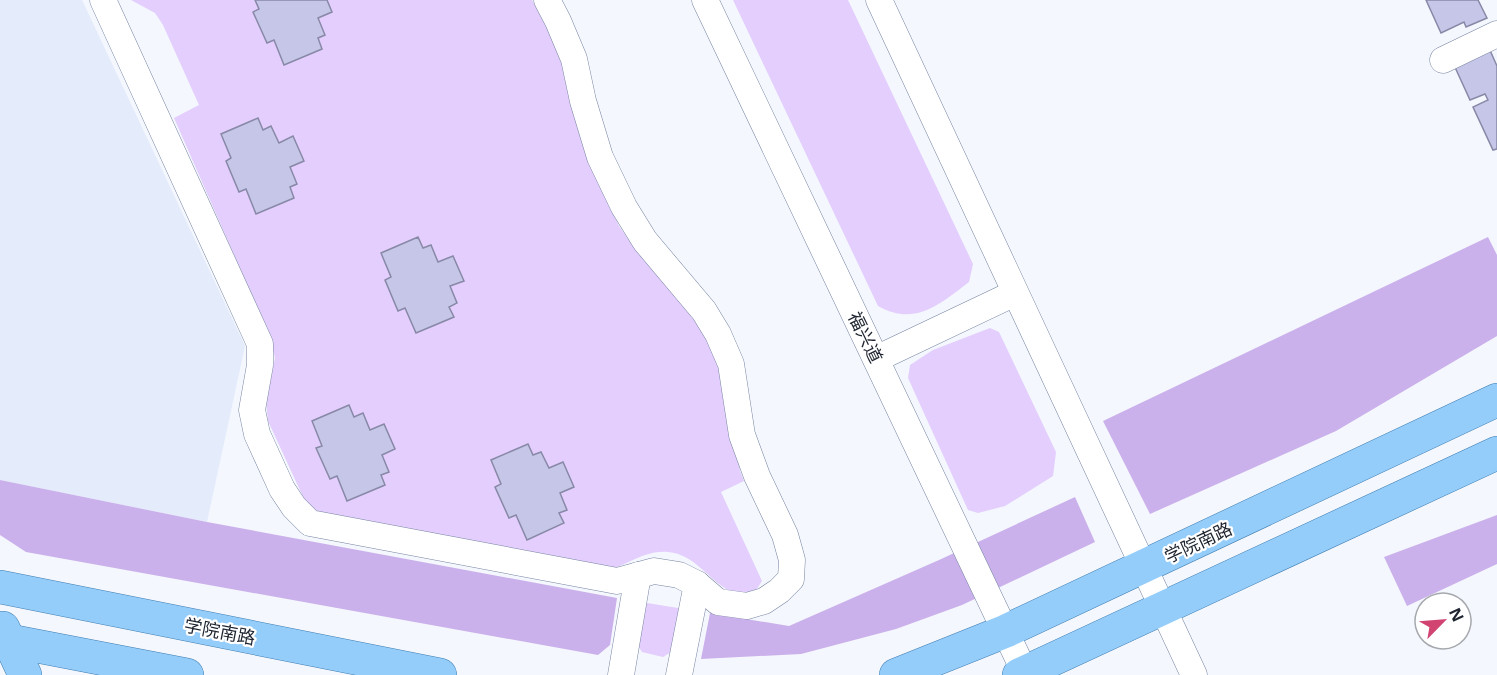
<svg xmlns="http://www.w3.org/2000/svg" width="1497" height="675" font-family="'Open Sans','Noto Sans SC',sans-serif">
	<rect width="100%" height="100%" fill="#f4f7fd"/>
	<polygon fill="#e4ebfb" points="0,0 82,0 245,346 207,522 0,480"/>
	<g fill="#e3cefd">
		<path d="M131,0H532L545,20L561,58L586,154L619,226L633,246L696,319L713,346L726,378L740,471L744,481L721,492L762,581L753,595C746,594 737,594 730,591C708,580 695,554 668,552C645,550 627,565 607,571L319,513L304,499L268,421L266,402L275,358L270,337L174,118L199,105L163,25L155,13Z"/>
		<path d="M733,0H848L973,264L969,282C940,304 915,327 878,306Z"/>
		<polygon points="990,328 999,332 1056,452 1053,476 1005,506 978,513 968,510 908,378 910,365 933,350"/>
		<polygon points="641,602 684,609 674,650 663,657 642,652 635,641"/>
	</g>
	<g fill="#cbb1eb">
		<polygon points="1488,237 1497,255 1497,336 1336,431 1150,514 1103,421"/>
		<polygon points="0,480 207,522 617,598 610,645 598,655 26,552 0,535"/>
		<polygon points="1075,497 1095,542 962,605 896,629 801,654 701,659 710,613 789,626 939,560"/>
		<polygon points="1497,515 1497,564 1407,606 1384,557"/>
	</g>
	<g fill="#c6c6e8" stroke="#8888a7" stroke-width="1.5">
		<polygon points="255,0 327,0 332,12 318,18 325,35 318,38 322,49 284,65 274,40 267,43 253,12 259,9"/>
		<polygon points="1426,0 1478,0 1487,18 1466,27 1464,22 1441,33"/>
		<polygon points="1489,48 1497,66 1497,149 1493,150 1473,107 1488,100 1485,94 1470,100 1448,52"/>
		<polygon points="258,118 263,130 271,126 279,143 293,136 304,161 290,167 297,184 290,187 294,198 256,214 246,189 239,192 226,161 231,158 221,134"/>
		<polygon points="418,237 423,248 431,245 438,262 453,256 464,281 450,286 457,303 449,307 454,317 416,333 405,308 398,311 385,280 391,277 381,253"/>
		<polygon points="349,405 354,417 363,413 370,430 384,424 395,449 382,455 389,472 381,475 385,485 347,501 337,476 330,479 316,448 322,446 312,421"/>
		<polygon points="528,444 533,455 541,452 549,468 563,462 574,487 560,493 567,510 559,513 564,523 527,540 516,515 509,518 495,487 501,484 491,460"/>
	</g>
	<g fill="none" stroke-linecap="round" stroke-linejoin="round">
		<defs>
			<g id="minor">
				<polyline points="103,0 260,344 260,365 252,410 257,434 282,489 294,507 310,523 617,581 654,571 679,575 697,584 718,602 747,606 764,601 779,591 791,579 792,560 785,535 757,476 742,435 731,364 718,334 704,311 645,241 624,207 600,157 583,101 574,59 558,21 547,0"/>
				<polyline points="705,0 1026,675"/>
				<polyline points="879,0 1194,675"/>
				<polyline points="1443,60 1497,34"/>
				<polyline points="876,359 1015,293"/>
				<polyline points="621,675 638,575"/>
				<polyline points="679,675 697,584"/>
			</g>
			<g id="major">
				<polyline points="0,587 440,675"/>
				<polyline points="3,628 25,675"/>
				<polyline points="0,639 187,675"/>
				<polyline points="896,675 1006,631 1497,400"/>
				<polyline points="1019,675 1497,453"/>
			</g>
		</defs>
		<use href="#minor" stroke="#7684a1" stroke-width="27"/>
		<use href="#major" stroke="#3e7db1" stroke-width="34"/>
		<use href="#minor" stroke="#fff" stroke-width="26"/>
		<use href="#major" stroke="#95cdfa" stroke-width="33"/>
	</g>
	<g text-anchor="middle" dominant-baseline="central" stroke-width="4.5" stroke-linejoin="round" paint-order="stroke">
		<g font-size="18" fill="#1f2530" stroke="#fff">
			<text transform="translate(866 337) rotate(64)">福兴道</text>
			<text transform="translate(1198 542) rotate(-25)">学院南路</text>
			<text transform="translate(220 631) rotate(11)">学院南路</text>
		</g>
	</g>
	<g transform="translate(1443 621) rotate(65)"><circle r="28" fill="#ffffff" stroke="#a5a8ac" stroke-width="1.5"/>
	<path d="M0-4.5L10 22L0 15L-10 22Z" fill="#d14471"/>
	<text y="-9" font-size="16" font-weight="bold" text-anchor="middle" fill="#1f2530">N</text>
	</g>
</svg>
